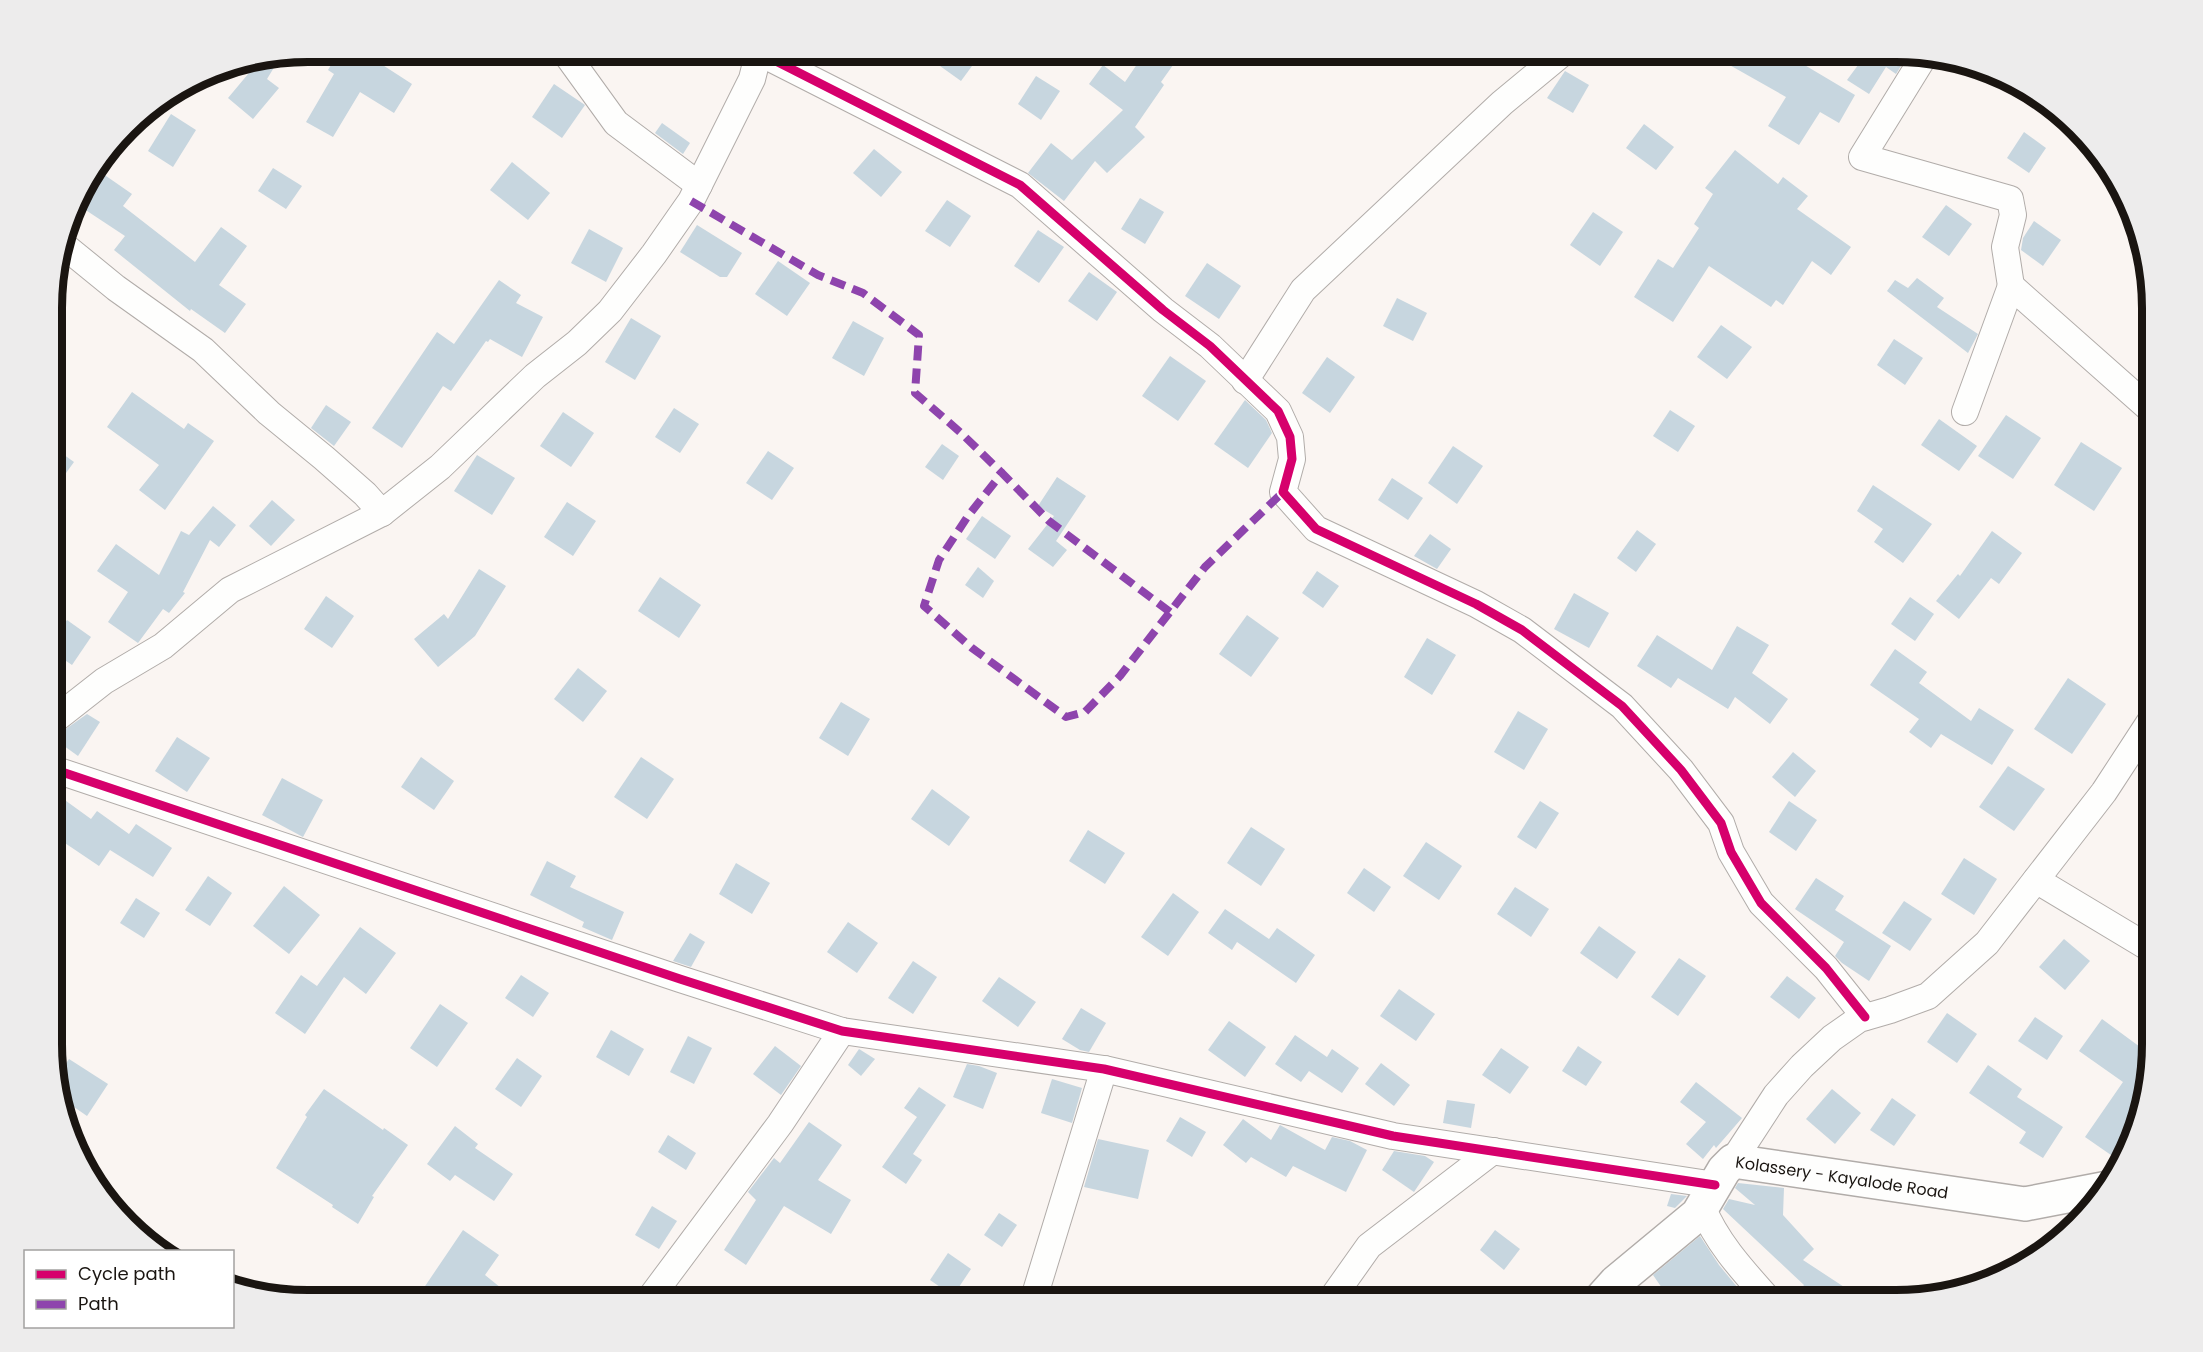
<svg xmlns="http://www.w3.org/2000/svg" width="2203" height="1352" font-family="Poppins,sans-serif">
	<rect width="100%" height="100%" fill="#faf5f2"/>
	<g fill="#c7d6df">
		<polygon points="339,51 361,51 412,84 394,113 360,92 333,137 306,122 334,74 328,70"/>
		<polygon points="919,51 983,51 961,81"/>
		<polygon points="1146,51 1183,51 1161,82 1164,85 1135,127 1145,137 1107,173 1095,161 1064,201 1028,173 1051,143 1072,160 1123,110 1089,84 1103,65 1125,82"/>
		<polygon points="1733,51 1781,51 1855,95 1839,123 1820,112 1799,145 1768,126 1786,97 1726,63"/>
		<polygon points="1864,51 1896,51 1909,53 1896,74 1886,67 1869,94 1847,80 1867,53"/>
		<polygon points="281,56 267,79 279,88 253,119 228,98 259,61"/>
		<polygon points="1565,71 1589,85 1573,113 1547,98"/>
		<polygon points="1036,76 1060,91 1041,120 1018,104"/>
		<polygon points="554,84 585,105 562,138 532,117"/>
		<polygon points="171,114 196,130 173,167 148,151"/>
		<polygon points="662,123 690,143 683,154 655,133"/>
		<polygon points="1644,124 1674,147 1656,170 1626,148"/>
		<polygon points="2024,132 2046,148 2029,173 2007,158"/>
		<polygon points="874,149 902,172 881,197 853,173"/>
		<polygon points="1735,150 1778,184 1783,177 1808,196 1797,209 1851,247 1831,275 1812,261 1783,305 1776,300 1771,307 1709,266 1673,322 1634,297 1658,259 1673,268 1699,228 1694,224 1713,194 1705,188"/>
		<polygon points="512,162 550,193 528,220 490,190"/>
		<polygon points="273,168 302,186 286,209 258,191"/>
		<polygon points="96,169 132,194 123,206 195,262 221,227 247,246 219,285 246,304 225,333 191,309 190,311 114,250 125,236 75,203 77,195"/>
		<polygon points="1140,198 1164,212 1145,244 1121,229"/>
		<polygon points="947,200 971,216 950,247 925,231"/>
		<polygon points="1946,205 1972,224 1949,256 1922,237"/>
		<polygon points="1593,212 1623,232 1600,266 1570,245"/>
		<polygon points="2034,221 2061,240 2043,266 2021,250 2023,238"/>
		<polygon points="697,225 742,253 727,277 720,277 680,252"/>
		<polygon points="589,229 623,248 606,282 571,263"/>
		<polygon points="1038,230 1064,247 1039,283 1014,266"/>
		<polygon points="778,261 810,283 787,316 755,294"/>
		<polygon points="1207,263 1241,286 1219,319 1185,296"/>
		<polygon points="1089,272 1117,292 1097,321 1068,301"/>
		<polygon points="1917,278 1944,298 1937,307 1978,334 1968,353 1887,291 1895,280 1908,288"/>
		<polygon points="499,280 521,295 516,303 543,317 522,357 490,339 488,342 486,341 451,391 443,386 402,448 372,428 437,332 454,344"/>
		<polygon points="1397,298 1427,313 1413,341 1383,326"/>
		<polygon points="631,318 661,336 635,380 605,362"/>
		<polygon points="853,321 884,338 864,376 832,358"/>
		<polygon points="1721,325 1752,347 1727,379 1697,357"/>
		<polygon points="1894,339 1923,358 1905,385 1877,365"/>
		<polygon points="1170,356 1206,381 1178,421 1142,396"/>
		<polygon points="1327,357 1355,377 1330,413 1302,393"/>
		<polygon points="132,392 184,429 188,423 214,441 165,510 139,490 159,465 107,427"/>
		<polygon points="1245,400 1266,420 1272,433 1248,468 1214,444"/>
		<polygon points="326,405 351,422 334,446 311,428"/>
		<polygon points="674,408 699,424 680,453 655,437"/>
		<polygon points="1670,410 1695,426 1678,452 1653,436"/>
		<polygon points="563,412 594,433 571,467 540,446"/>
		<polygon points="2006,415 2041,438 2013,479 1978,456"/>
		<polygon points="1939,419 1977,446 1959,471 1921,445"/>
		<polygon points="2081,442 2122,468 2094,511 2054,485"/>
		<polygon points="942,444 959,456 943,480 925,467"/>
		<polygon points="1453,446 1483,466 1457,504 1428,483"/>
		<polygon points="53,447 74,462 53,491"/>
		<polygon points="768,451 794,468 772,500 746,483"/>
		<polygon points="477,455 515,478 492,515 454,491"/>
		<polygon points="1057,477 1086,496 1056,541 1067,550 1053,567 1028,549 1054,516 1038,506"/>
		<polygon points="1392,478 1423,498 1408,520 1378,500"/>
		<polygon points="1873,485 1932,524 1903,563 1874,542 1883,529 1857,511"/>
		<polygon points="272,500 295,520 271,546 249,526"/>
		<polygon points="567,502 596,521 573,556 544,537"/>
		<polygon points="213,506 236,525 219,547 210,540 183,592 185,593 169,613 163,609 138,643 108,622 128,592 97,571 116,544 159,575 181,531 189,535"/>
		<polygon points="982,516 1011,536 995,559 966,539"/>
		<polygon points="1637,530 1656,544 1636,572 1617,558"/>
		<polygon points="1992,531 2022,553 1999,584 1991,578 1959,619 1936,601 1958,574 1960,576"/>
		<polygon points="1430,534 1451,549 1437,569 1414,556"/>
		<polygon points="978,567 994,581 983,598 965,585"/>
		<polygon points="479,569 506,586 475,636 438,667 414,639 444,614 448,619"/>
		<polygon points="1317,571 1339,586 1323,608 1302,593"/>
		<polygon points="660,577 701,605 679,638 638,611"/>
		<polygon points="1574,593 1609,613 1589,648 1554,629"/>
		<polygon points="326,596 354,616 332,648 304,629"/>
		<polygon points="1910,597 1934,614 1915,641 1891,624"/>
		<polygon points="1247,615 1279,638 1251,677 1219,654"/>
		<polygon points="67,620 91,637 72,665 53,652 53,639"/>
		<polygon points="1737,626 1769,645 1752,673 1788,699 1770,724 1735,697 1728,709 1678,678 1671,688 1637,666 1657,635 1712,670"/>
		<polygon points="1427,638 1456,655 1432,695 1404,677"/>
		<polygon points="1895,649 1927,672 1919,683 1971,721 1979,708 2014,730 1992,765 1941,734 1931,748 1909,732 1919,719 1870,685"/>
		<polygon points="578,668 607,691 583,722 554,699"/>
		<polygon points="2068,678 2106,704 2072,754 2034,729"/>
		<polygon points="841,702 870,719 848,756 819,738"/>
		<polygon points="1518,711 1548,729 1524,770 1494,752"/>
		<polygon points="87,714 100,722 78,756 53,738"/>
		<polygon points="177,737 210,758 187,792 155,771"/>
		<polygon points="1793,752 1816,771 1795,797 1772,777"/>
		<polygon points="421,757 454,781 434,810 401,787"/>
		<polygon points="641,757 674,779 647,819 614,797"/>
		<polygon points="2008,766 2045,789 2014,831 1979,807"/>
		<polygon points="282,778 323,800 303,837 262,815"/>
		<polygon points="932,789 970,817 949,846 911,819"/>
		<polygon points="62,798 91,819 97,811 129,834 136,824 172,848 153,877 110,850 99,866 53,835 53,809"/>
		<polygon points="1540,801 1559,813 1536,849 1517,837"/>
		<polygon points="1789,801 1817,820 1796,851 1769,832"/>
		<polygon points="1251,827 1285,849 1261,886 1227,863"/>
		<polygon points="1088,830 1125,853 1105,884 1069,861"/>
		<polygon points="1426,842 1462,866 1439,900 1403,876"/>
		<polygon points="1964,858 1997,879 1974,915 1941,894"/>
		<polygon points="547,861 576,876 570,887 624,912 612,940 582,927 584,922 530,895"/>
		<polygon points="736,863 770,883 752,914 719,894"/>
		<polygon points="1364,868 1391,887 1374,912 1347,893"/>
		<polygon points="208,876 232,893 210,926 185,910"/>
		<polygon points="1816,878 1844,896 1835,910 1891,946 1869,981 1842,963 1835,956 1844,942 1795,909"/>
		<polygon points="284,886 320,915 289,954 253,926"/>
		<polygon points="1515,887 1549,909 1531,937 1497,914"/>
		<polygon points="1173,893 1199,912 1168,956 1141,937"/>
		<polygon points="136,898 160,913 144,938 120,923"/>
		<polygon points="1904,901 1932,919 1910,951 1882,933"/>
		<polygon points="1225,909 1269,939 1277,928 1315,955 1296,983 1237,942 1232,950 1208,933"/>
		<polygon points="848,922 878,943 857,973 827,952"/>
		<polygon points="1599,926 1636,952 1617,979 1580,953"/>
		<polygon points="360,927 396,953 366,994 344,977 305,1034 275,1013 301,975 317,986"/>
		<polygon points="690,933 705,942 691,967 673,961"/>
		<polygon points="2064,939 2090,961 2065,990 2039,967"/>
		<polygon points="1679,958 1706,976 1678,1016 1651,997"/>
		<polygon points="913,961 937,977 913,1014 888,998"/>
		<polygon points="521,975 549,993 533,1017 505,998"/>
		<polygon points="1787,976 1816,998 1799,1019 1770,997"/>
		<polygon points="999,977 1036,1002 1018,1027 982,1001"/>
		<polygon points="1399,989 1435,1014 1416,1041 1380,1016"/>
		<polygon points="440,1004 468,1023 437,1067 410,1048"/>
		<polygon points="1081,1008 1106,1023 1089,1052 1080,1050 1062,1039"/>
		<polygon points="1947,1013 1977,1034 1957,1063 1927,1042"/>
		<polygon points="2035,1017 2063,1036 2047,1060 2018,1041"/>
		<polygon points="2102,1019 2151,1055 2139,1127 2121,1162 2085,1137 2123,1082 2079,1051"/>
		<polygon points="1229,1021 1266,1047 1245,1077 1208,1050"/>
		<polygon points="611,1030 644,1049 629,1076 596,1057"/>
		<polygon points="1295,1035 1327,1057 1332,1049 1359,1068 1342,1093 1309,1071 1301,1082 1275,1064"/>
		<polygon points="688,1036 712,1048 694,1084 670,1072"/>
		<polygon points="775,1046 801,1066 781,1095 753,1074"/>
		<polygon points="1578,1046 1602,1062 1586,1086 1562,1071"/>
		<polygon points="1501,1048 1529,1067 1510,1094 1482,1075"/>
		<polygon points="859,1049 875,1059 861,1076 848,1065"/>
		<polygon points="517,1058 542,1076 521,1107 495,1089"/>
		<polygon points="69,1059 108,1084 87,1116 61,1098 54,1081"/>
		<polygon points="1381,1063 1410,1085 1394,1106 1365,1084"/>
		<polygon points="967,1064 979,1066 997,1073 983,1109 953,1097"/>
		<polygon points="1988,1065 2022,1089 2017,1097 2063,1127 2043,1158 2019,1143 2026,1132 1969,1093"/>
		<polygon points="1052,1079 1082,1088 1072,1123 1041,1113"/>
		<polygon points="1696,1082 1742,1118 1716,1148 1714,1145 1703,1159 1686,1144 1706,1122 1680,1102"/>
		<polygon points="919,1087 946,1105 913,1154 922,1160 906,1184 882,1167 917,1117 904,1108"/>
		<polygon points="324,1089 383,1130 384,1128 408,1145 372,1196 374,1197 358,1224 332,1207 333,1205 276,1168 307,1117 305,1115"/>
		<polygon points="1832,1089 1861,1113 1835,1144 1806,1119"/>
		<polygon points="1892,1098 1916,1115 1894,1146 1870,1130"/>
		<polygon points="1447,1100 1475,1104 1471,1128 1443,1123"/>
		<polygon points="1180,1117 1206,1132 1192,1157 1166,1141"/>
		<polygon points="1243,1119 1271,1140 1280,1125 1325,1150 1332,1137 1350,1141 1367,1150 1346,1192 1293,1166 1286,1177 1251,1157 1246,1163 1223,1145"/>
		<polygon points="809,1122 842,1145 818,1180 851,1200 831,1234 784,1206 746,1265 724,1250 756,1200 748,1192 774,1158 780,1163"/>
		<polygon points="455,1126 478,1144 475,1148 513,1174 494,1201 455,1175 450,1181 427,1164"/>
		<polygon points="668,1135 696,1153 686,1170 658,1152"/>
		<polygon points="1098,1139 1149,1150 1138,1199 1084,1187"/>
		<polygon points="1394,1151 1425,1156 1434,1162 1414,1192 1382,1170"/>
		<polygon points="1738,1183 1784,1188 1783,1215 1814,1249 1803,1260 1864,1300 1793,1300 1804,1285 1723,1209 1729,1199 1755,1205 1735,1188"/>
		<polygon points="1671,1194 1687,1196 1675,1208 1667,1206"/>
		<polygon points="652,1206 677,1221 659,1249 635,1235"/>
		<polygon points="999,1213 1017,1225 1002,1247 984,1235"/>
		<polygon points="463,1230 499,1255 485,1275 517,1301 415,1301"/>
		<polygon points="1495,1230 1520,1249 1504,1270 1480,1250"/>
		<polygon points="1700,1236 1719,1265 1738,1288 1720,1301 1671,1301 1653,1275"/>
		<polygon points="948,1253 971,1269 953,1296 930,1280"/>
	</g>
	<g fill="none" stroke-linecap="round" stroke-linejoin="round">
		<defs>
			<g id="street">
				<polyline points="564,51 616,123 699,185"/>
				<polyline points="758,52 1020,185 1163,310 1210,346 1278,411 1290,437 1292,459 1283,492 1316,529 1476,604 1522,630 1622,706 1681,770 1721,823 1731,852 1761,903 1826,968 1865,1017"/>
				<polyline points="1925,55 1862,157 2010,199 2013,215 2005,247 2011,286"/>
				<polyline points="62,244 116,288 203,350 269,413 324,458 365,494 382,513"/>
				<polyline points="1245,381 1303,290 1502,103 1565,51"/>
				<polyline points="1965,412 2011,286 2151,410"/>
				<polyline points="53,721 104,681 163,646 230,590 382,513 440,467 535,376 577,343 610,311 654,254 691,201 752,79 759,51"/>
				<polyline points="53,769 680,979 842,1031 1104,1069 1393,1136 1715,1185"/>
				<polyline points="2036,880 2151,949"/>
				<polyline points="1733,1161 1776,1095 1802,1066 1832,1038 1859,1019 1890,1010 1928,996 1987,943 2104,792 2151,720"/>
				<path d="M1702,1206C1716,1242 1744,1272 1770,1301"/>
				<polyline points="648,1301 780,1124 842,1031"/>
				<polyline points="1033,1301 1104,1069"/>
				<polyline points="1330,1301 1369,1246 1493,1151"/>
			</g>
			<g id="secondary">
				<path id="s1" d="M1599,1301L1616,1282L1698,1214L1724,1170L1733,1161L2025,1204L2108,1188"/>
			</g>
		</defs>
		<use href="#street" stroke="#b1aca9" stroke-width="28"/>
		<use href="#secondary" stroke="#b1aca9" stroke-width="36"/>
		<use href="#street" stroke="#fefefd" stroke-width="26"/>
		<use href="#secondary" stroke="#fefefd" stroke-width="33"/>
		<g stroke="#8e44ad" stroke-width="8" stroke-dasharray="15 8" stroke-linecap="butt">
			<polyline points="691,201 818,275 863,293 919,335 915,393 960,432 1002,473"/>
			<polyline points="1170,612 1049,521 1002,473 968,516 939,560 924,606 972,648 1066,717 1085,712 1120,676 1205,567 1283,492"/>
		</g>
		<defs>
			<g id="cycleway">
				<polyline points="758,52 1020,185 1163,310 1210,346 1278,411 1290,437 1292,459 1283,492 1316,529 1476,604 1522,630 1622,706 1681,770 1721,823 1731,852 1761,903 1826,968 1865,1017"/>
				<polyline points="53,769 680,979 842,1031 1104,1069 1393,1136 1715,1185"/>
			</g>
		</defs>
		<use href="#cycleway" stroke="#fff" stroke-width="13"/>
		<use href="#cycleway" stroke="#d6006c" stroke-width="9"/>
	</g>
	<g text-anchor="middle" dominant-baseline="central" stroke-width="4.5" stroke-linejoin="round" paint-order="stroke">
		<g font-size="16" fill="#1a1511" stroke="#fff">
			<text stroke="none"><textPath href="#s1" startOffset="306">Kolassery - Kayalode Road</textPath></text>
		</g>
	</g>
	<path d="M0 0H2203V1352H0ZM308 62H1896A246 246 0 0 1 2142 308V1044A246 246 0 0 1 1896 1290H308A246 246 0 0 1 62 1044V308A246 246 0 0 1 308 62Z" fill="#edecec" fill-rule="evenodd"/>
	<path fill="none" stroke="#1a1511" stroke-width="8" d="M308 62H1896A246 246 0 0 1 2142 308V1044A246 246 0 0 1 1896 1290H308A246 246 0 0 1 62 1044V308A246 246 0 0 1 308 62Z"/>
	<rect x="24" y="1250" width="210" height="78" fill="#ffffff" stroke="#a3a1a0" stroke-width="1.5"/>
	<rect x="36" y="1270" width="30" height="9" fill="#d6006c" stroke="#a3a1a0" stroke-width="1.5"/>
	<text x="78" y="1280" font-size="18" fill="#1a1511">Cycle path</text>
	<rect x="36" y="1300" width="30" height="9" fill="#8e44ad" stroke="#a3a1a0" stroke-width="1.5"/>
	<text x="78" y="1310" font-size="18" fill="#1a1511">Path</text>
</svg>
